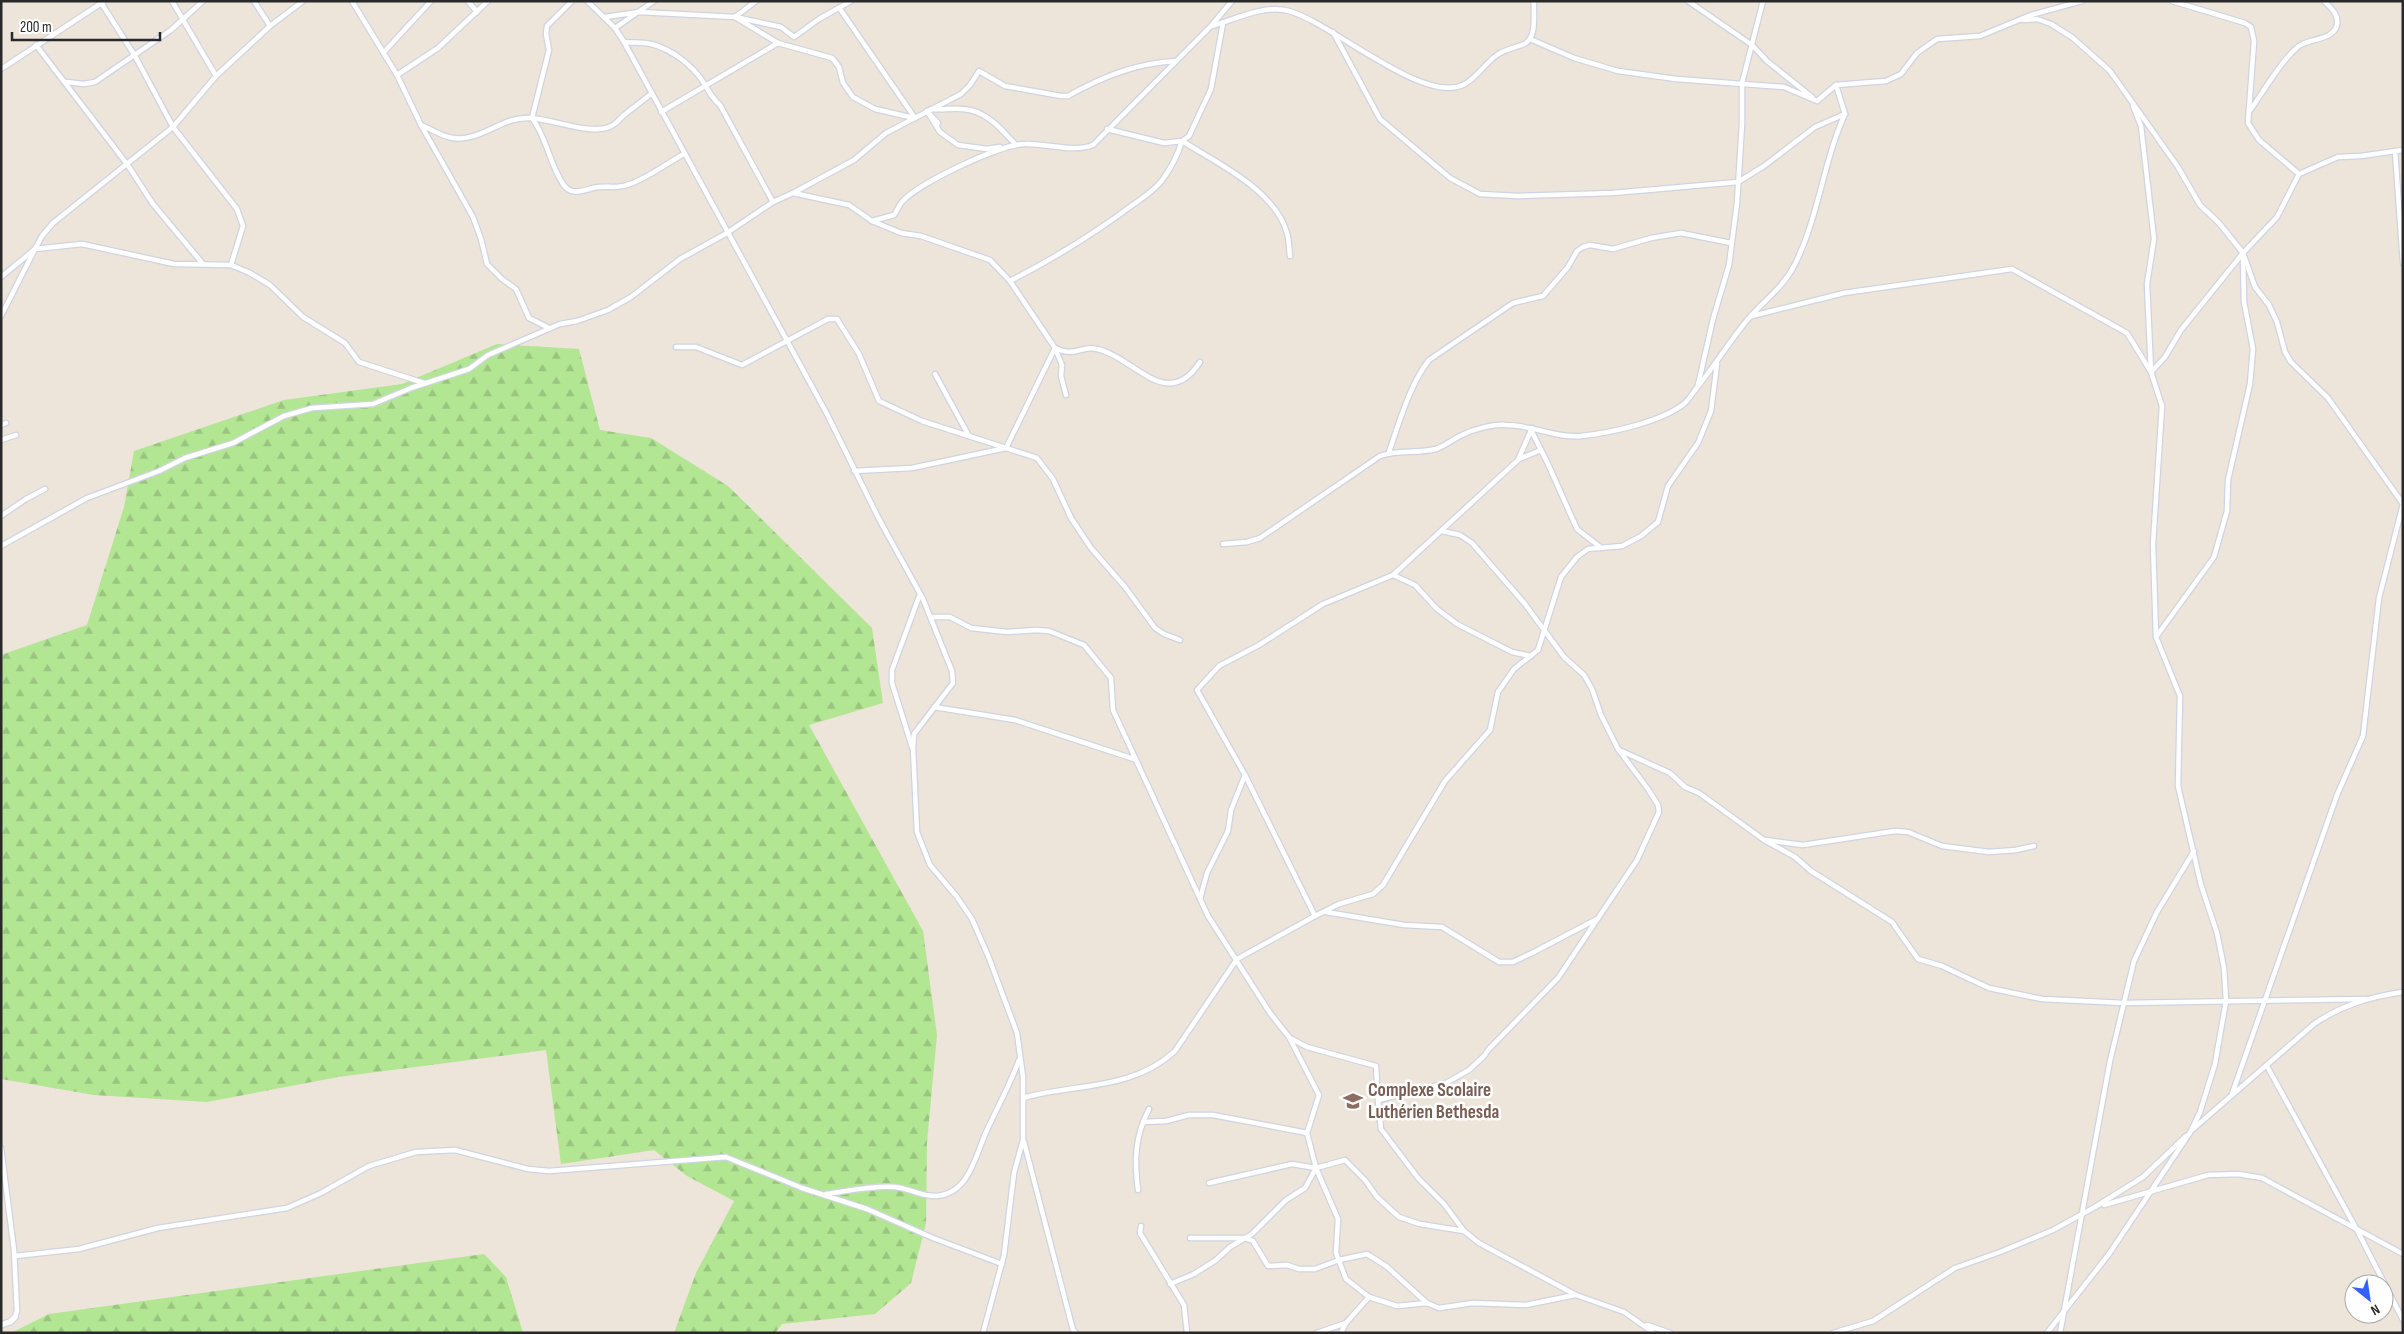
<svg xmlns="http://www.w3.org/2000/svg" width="2404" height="1334" font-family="'Sofia Sans Condensed',sans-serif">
	<defs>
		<pattern id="forest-firs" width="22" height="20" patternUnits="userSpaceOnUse" patternTransform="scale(1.25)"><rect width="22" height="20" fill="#b2e693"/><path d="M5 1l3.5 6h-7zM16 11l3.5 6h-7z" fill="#99c57f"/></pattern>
	</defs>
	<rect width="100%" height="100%" fill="#ede4da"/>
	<g fill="url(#forest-firs)">
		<polygon points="497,344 579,349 600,430 651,438 728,486 872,628 883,703 809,725 923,931 937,1035 927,1142 926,1223 911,1283 875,1314 782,1324 775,1333 674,1333 696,1273 734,1201 687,1176 654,1150 561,1164 546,1050 338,1077 207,1102 94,1095 1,1079 1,655 87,625 124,507 134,451 284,400 402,384"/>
		<polygon points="484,1254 506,1277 523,1333 11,1333 49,1314"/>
	</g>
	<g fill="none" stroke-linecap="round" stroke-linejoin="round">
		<defs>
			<g id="minor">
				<polyline points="100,1 135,56 173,127 237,209 243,226 231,265"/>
				<polyline points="172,1 216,76"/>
				<polyline points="254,1 270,26"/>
				<polyline points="352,1 397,75 421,125 473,217 481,239 487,264 502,279 516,289 529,318 549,328"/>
				<polyline points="468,1 477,12"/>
				<path d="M572,1L547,26L546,34L549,50L532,118C547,138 549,163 563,184C571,196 581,191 593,188C604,185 616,189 627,185C645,180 667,163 684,154"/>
				<polyline points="587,1 615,28 624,42 827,414 879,519 923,599 952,671 953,683 914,734 913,748 917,832 930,865 957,897 972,919 989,958 1017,1033 1023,1077 1023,1140 1014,1173 1004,1255 983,1333"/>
				<polyline points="756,1 735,17 778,43 832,58 839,67 843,83 853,97 875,109 914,118"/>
				<polyline points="1688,1 1752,45 1767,61 1812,97"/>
				<polyline points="840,9 915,118"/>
				<polyline points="605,17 639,12 735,17 781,27 794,37 819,19 851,1"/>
				<polyline points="2023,20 2037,19 2051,24 2073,38 2110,71 2178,167 2200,205 2219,223 2243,253 2255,287 2269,305 2277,322 2285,352 2291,362 2328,398 2403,504"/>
				<path d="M1212,26C1236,19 1265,4 1289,11C1332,23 1422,104 1463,85C1476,79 1485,63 1497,55C1504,50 1514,48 1522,45C1538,40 1533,15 1534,1"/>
				<polyline points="615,28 654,1"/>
				<polyline points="1333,32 1380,119 1450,178 1480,194 1518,196 1613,193 1738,182 1764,166 1815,127 1845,114"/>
				<polyline points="1530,39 1574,58 1618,71 1676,79 1784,87 1817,101 1836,85"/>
				<path d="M624,42C633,43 643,42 651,44C672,49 693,66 704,83C709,92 712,98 720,105L773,202"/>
				<polyline points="36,45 127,164 153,204 203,264"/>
				<polyline points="384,52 431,1"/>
				<polyline points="1,69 103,2"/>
				<polyline points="397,75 438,48 488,1"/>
				<polyline points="66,82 84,84 95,82 171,30 203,1"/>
				<polyline points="2133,106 2141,126 2154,239 2147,284 2151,371"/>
				<path d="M931,109C942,110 952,108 962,109C986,110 1001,129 1016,145"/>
				<polyline points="661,112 778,43"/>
				<path d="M2249,112C2262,94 2282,59 2299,46C2309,39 2330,40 2336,28C2341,16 2331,8 2324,1"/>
				<polyline points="938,123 927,111 940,132 958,145 987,149 1000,147"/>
				<path d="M421,125C431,129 443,137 453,138C481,142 502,116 530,118C552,119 589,135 609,127C616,125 619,119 624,115C633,108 642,101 651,94"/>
				<polyline points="1107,129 1164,143 1182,141 1189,136 1211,89 1223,23"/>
				<polyline points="2395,151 2403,263"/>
				<polyline points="2299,174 2338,157 2361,156 2403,150"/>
				<path d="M793,193L854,160L886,133L961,94L970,85L979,71L1005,86L1061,96H1068C1102,77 1136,63 1176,61"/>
				<path d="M872,221L894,215C897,211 899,205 902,202C918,183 1001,144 1025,144C1046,143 1073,153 1093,145L1211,26L1232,1"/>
				<polyline points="1,277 35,249 42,236 53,223 173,127 216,76 270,26 303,1"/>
				<path d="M1010,281C1053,259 1095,233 1134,204C1144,197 1156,189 1163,179C1171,168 1178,154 1182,141C1217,163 1275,190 1287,233C1289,240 1289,248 1290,256"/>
				<polyline points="1,316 35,249 82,244 174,264 231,265 250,273 270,285 303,317 345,343 359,362 424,383"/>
				<polyline points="1752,316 1844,293 2012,269 2127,333 2151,372 2162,406 2153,544 2156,637 2180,696 2178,786 2201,885 2217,933 2224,968 2226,1001 2215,1064 2200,1112 2191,1131 2109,1254 2047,1333"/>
				<polyline points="676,347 696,347 742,365 828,319 837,319 859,354 879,401 922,421 1037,458 1053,479 1071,518 1091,548 1125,587 1155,628 1164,634 1180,640"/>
				<path d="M1055,348C1076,358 1080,345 1097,349C1134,357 1167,413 1200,362"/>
				<polyline points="2151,372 2165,357 2181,330 2243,253 2277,217 2299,174 2259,140 2248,123 2254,41 2251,27 2245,23 2172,1"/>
				<polyline points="935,374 969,436"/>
				<polyline points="1698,385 1713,319 1729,265 1737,203 1742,124 1742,83 1763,1"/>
				<polyline points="1,425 6,423"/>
				<polyline points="1532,432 1548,464 1577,529 1600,547"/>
				<polyline points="1,440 16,435"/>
				<path d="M1389,452C1399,423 1410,384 1429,360L1513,303L1543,296L1568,267L1577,251L1583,247L1590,245L1613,249L1651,238L1681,233L1731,243"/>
				<polyline points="1519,459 1541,450"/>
				<polyline points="854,471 912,468 1006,448 1055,348"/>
				<polyline points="1,516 26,499 45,489"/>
				<path d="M1223,544L1247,542L1260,538L1380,456C1398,449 1417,454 1436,449C1445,446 1453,439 1462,435C1474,429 1493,424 1506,425C1532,425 1555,438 1581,436C1610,433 1662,422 1685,403C1690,398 1694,391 1699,385C1715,365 1728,344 1744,324C1760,303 1783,289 1795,264C1819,216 1823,162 1845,114L1836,85L1886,81L1901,74L1917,53L1937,39L1980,36L2031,15L2082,1"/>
				<polyline points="1,546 87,498 159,471 185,458 233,443 284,416 312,408 373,404 411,388 469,369 488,355 560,324 577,321 608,310 631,297 680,259 727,233 773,202 793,193 849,205 872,221 901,233 921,236 990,260 1010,281 1055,348 1062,365 1061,376 1066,395"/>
				<polyline points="1393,575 1415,585 1437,609 1457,624 1512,652 1531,656"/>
				<polyline points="931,617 950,617 971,628 1007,632 1036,630 1049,631 1084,645 1111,678 1113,710 1208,916 1270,1013 1289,1037 1319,1095 1307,1133 1316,1168 1345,1160 1365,1180 1377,1197 1399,1217 1420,1224 1464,1231 1479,1243 1576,1295 1624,1312 1654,1333"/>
				<polyline points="2156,637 2214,557 2227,511 2228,480 2250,384 2253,349 2244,302 2243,257"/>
				<polyline points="934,707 1015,720 1134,759"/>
				<polyline points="912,747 892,683 892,670 920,594"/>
				<polyline points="1619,750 1670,773 1685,787 1699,793 1764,840 1795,857 1811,871 1892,922 1918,959 1942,966 1989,988 2042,999 2124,1003 2365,999"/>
				<polyline points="1765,840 1803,845 1895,831 1908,832 1942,846 1989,852 2016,850 2034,846"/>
				<polyline points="1200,899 1207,873 1228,831 1231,810 1245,775"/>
				<polyline points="1326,912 1404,925 1442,927 1499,962 1513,962 1532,953 1597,919"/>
				<polyline points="1315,916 1245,775 1197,690 1219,666 1259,645 1323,604 1393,575 1518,460 1532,428"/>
				<polyline points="1290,1038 1307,1047 1376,1066 1378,1100 1446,1083 1469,1070 1484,1056 1489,1049 1558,978 1637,860 1659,812 1658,805 1648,789 1618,749 1601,715 1592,689 1584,675 1564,657 1525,604 1472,543 1460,535 1442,531"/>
				<polyline points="2267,1066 2357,1230 2403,1320"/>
				<polyline points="2232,1094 2337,795 2363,736 2379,598 2403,504"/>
				<path d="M1023,1098C1076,1083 1132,1091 1175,1051L1237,959L1315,916L1339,904L1373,894L1383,885L1445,781L1490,730L1498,692L1514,669L1538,650L1561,577L1577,557L1588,549L1622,546L1641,536L1658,522L1668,486L1698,443L1711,411L1717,364"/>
				<polyline points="1378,1100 1381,1129 1418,1178 1444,1204 1464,1231"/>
				<polyline points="1143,1122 1166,1121 1189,1115 1213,1115 1307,1133"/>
				<path d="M2193,1129L2314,1024C2342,1005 2369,997 2403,992"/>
				<polyline points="1024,1142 1073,1330 1076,1333"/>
				<polyline points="1,1148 14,1250 17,1311 15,1317"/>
				<polyline points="1209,1183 1292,1164 1316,1168"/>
				<path d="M1138,1190C1134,1160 1135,1136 1149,1109"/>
				<path d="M826,1194C848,1191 873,1185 895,1187C908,1188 923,1197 936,1196C970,1194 976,1153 987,1130C998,1106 1010,1085 1019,1060"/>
				<polyline points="2104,1205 2208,1175 2238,1174 2262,1178 2403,1254"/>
				<polyline points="1141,1226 1140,1233 1184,1305 1187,1333"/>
				<polyline points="1190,1238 1245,1238 1253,1241 1268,1266 1287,1265 1299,1269 1315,1269 1339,1260 1367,1254 1386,1266 1427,1303"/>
				<polyline points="15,1256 79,1249 158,1228 287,1208 321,1193 369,1166 416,1152 455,1150 528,1169 549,1171 726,1157 802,1188 867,1209 933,1238 1002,1264"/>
				<polyline points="1170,1284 1194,1274 1216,1260 1230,1247 1252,1234 1286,1200 1305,1188 1316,1168 1338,1219 1336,1253 1346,1279 1369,1297"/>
				<polyline points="1647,1325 1670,1333"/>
				<polyline points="1317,1333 1346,1323 1369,1297 1397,1306 1427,1303 1439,1308 1473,1303 1526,1305 1575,1295"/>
				<polyline points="1341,1333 1346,1323"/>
				<polyline points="1833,1333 1873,1321 1955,1268 2000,1252 2053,1230 2095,1207 2143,1177 2186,1136"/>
				<polyline points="2060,1333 2110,1061 2134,961 2157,912 2194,851"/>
			</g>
			<polyline id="tertiary" points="1,1325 10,1322 15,1317"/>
		</defs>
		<use href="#minor" stroke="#cfd4e3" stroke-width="7"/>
		<use href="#tertiary" stroke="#cfd4e3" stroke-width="8"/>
		<use href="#minor" stroke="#fff" stroke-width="4.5"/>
		<use href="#tertiary" stroke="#fff" stroke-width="5.5"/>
	</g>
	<defs>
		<symbol id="school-bare" viewBox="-9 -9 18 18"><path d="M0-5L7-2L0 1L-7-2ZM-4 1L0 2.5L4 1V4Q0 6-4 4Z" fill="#8d6e63" stroke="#fff" stroke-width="2.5" paint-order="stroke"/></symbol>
	</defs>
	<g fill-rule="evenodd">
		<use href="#school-bare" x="1339" y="1087" width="28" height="28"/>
	</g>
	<g text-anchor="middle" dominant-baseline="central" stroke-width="5" stroke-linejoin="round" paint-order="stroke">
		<g font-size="19" font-weight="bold" fill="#785e54" stroke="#fff" text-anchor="start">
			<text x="1368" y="1090">Complexe Scolaire<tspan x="1368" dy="22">Luthérien Bethesda</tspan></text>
		</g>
	</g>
	<rect width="2404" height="1334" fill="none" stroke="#292929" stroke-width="5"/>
	<g transform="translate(2369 1299) rotate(150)"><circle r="24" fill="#ffffff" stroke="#a9a9a9"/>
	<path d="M0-4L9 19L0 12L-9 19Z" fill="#3561ff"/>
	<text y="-8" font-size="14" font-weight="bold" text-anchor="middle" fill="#292929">N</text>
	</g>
	<path d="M12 32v8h148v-8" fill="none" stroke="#292929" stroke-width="2.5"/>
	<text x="20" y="32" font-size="15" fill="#292929" stroke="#ffffff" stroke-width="4" paint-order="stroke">200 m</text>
</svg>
